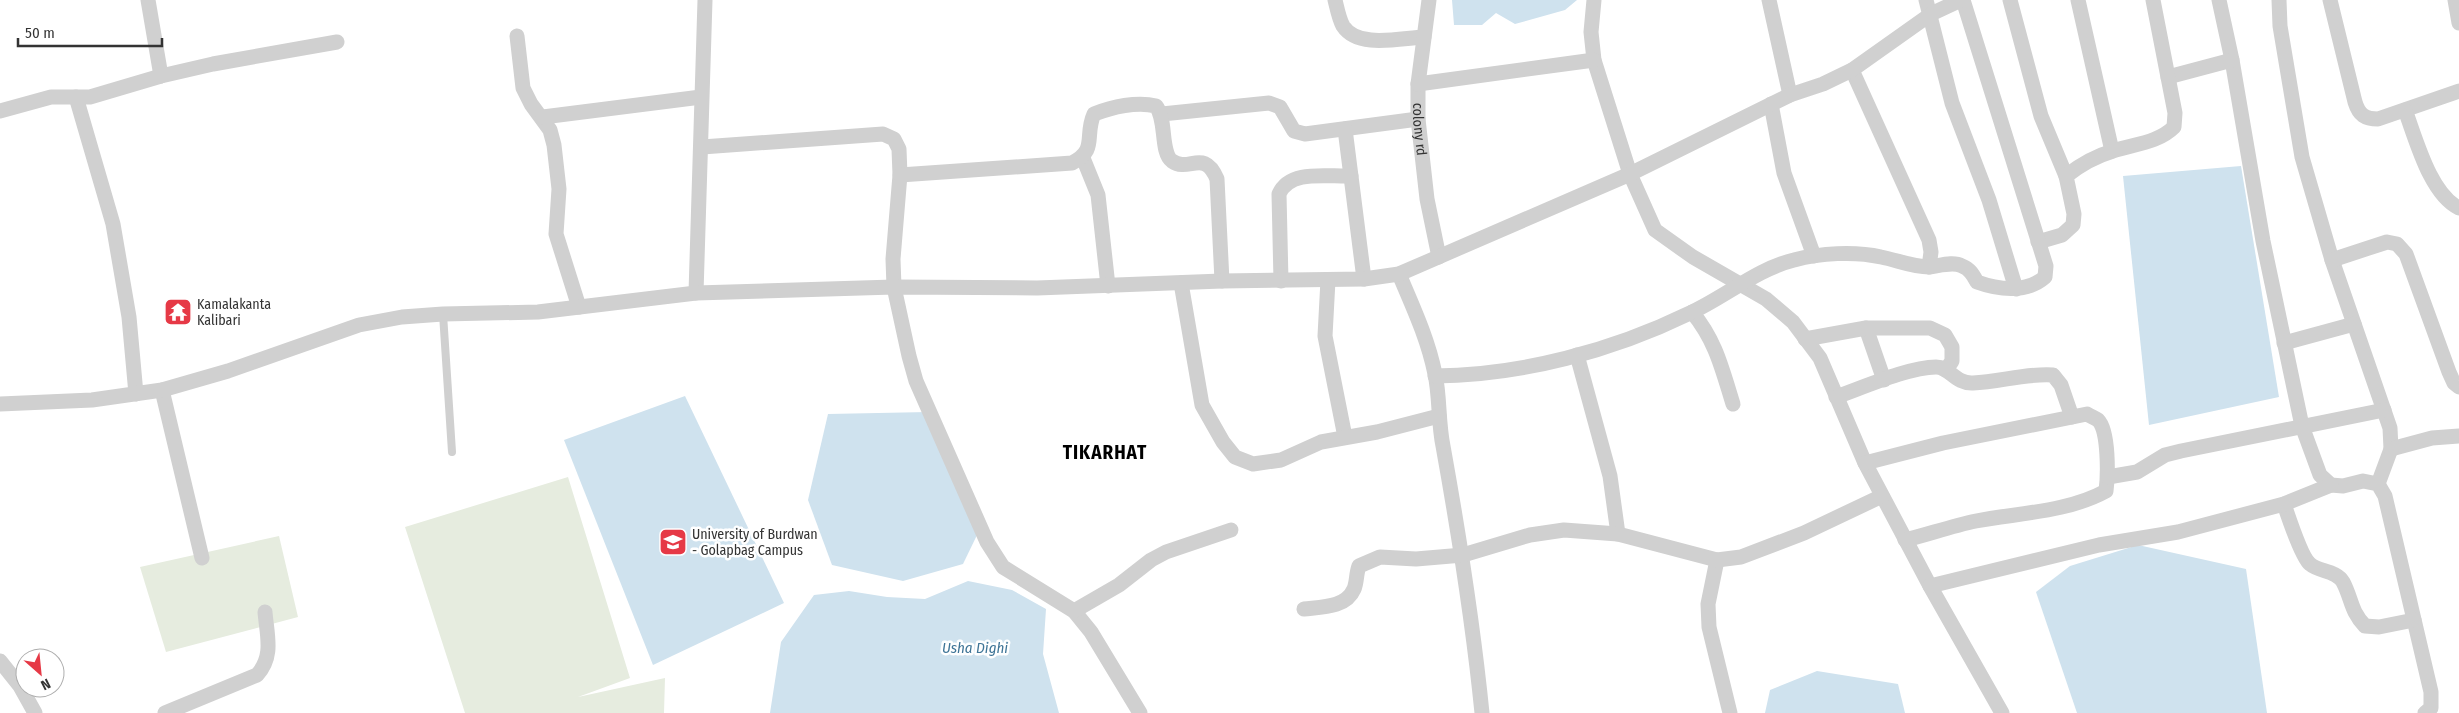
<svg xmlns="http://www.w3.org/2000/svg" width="2459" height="713" font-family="'Fira Sans Condensed',sans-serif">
	<rect width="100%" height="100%" fill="#fff"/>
	<g fill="#e6ecdf">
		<polygon points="568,477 630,678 578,697 665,678 664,713 465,713 405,527"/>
		<polygon points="279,536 298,617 166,652 140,567"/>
	</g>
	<g fill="#cfe2ee">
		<polygon points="1452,0 1577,0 1565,10 1515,24 1496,13 1482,25 1454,25"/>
		<polygon points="2241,166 2279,397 2149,425 2123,176"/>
		<polygon points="685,396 784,603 653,665 564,440"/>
		<polygon points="928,412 978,533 963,564 903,581 832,565 808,500 828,414"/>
		<polygon points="2138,545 2246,569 2267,713 2077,713 2036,592 2070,566"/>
		<polygon points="968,581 1012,590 1046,609 1043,654 1059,713 770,713 781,642 814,595 849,591 887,597 925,599"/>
		<polygon points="1817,671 1898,684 1905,713 1765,713 1770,690"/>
	</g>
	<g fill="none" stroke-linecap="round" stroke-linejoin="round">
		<polyline stroke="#d0d0d0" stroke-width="8" points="443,314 452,452"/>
		<g stroke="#d0d0d0" stroke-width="15">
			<polyline points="148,0 161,76"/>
			<path d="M1335,0C1337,8 1339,19 1343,26C1358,49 1400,38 1424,37"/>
			<path id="s1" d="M1429,0L1418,84V119L1427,199L1439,257"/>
			<polyline points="1594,0 1591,32 1594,60 1630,174 1655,230 1693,257 1766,299 1793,322 1820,358 1865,463 1930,586 2002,713"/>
			<polyline points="1769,0 1790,95"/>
			<polyline points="1926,0 1952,103 1989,200 2016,289"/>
			<polyline points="2010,0 2041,116 2066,176"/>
			<polyline points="2078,0 2112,151"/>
			<polyline points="2219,0 2232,60 2263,241 2302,426 2320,475 2331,485 2343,486 2363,481 2378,484 2385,496 2431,692 2431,708 2425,713"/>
			<polyline points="2279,0 2280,26 2302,157 2332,260 2390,428 2391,449 2378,484"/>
			<path d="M2330,0L2355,102C2359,115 2365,119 2378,119L2459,91"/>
			<polyline points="2455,0 2459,23"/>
			<polyline points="517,36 523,88 531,104 550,130 554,145 559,189 556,234 579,307"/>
			<polyline points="1852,70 1929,240 1931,252 1929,267"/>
			<polyline points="2168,77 2232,60"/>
			<polyline points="1418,84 1594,60"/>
			<polyline points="76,97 113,224 129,317 136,394"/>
			<polyline points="1771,104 1784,173 1814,256"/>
			<path d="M2405,110C2416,139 2430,194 2459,208"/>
			<polyline points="0,111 51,97 90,97 161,76 213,64 337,42"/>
			<polyline points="1162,114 1269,103 1280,107 1294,131 1305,134 1418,119"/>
			<polyline points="543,117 701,97"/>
			<polyline points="1345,129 1364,279"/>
			<polyline points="702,147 883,134 894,139 899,149 900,175 893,259 894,287 909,356 916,381 987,542 1003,567 1074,611 1091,632 1140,713"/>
			<polyline points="1083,158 1098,195 1108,286"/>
			<path d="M900,175L1072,163C1098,150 1084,136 1094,114C1112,107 1137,101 1156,106C1167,120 1160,152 1172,161C1189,173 1204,148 1217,179L1222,281"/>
			<path d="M2038,242L2062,235L2073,225L2074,214L2066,176C2080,165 2096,156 2113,151C2134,144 2158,143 2174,127L2175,113L2153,0"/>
			<polyline points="2332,260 2387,242 2397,244 2406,254 2449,372 2454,383 2459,387"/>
			<path d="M1399,274C1413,307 1428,339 1435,374C1440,397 1438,422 1443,446C1459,535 1473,623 1482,713"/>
			<polyline points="1328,280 1325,336 1345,437"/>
			<path d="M1281,281L1279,194C1290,169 1327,177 1351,176"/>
			<polyline points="1181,283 1202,405 1223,442 1235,457 1253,464 1281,460 1321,442 1377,432 1439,416"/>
			<polyline points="696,293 705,0"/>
			<path d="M1692,312C1716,341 1722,369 1733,404"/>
			<polyline points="1866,328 1884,380"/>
			<polyline points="1805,339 1866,328 1930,328 1945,335 1952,347 1952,361 1946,370"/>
			<polyline points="2284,343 2354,324"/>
			<polyline points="1577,355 1610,476 1618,534"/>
			<path d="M1435,376C1522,375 1612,351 1690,313C1725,297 1757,269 1794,260C1820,253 1855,251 1881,257C1897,260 1912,267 1929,267C1939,266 1953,261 1962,266C1970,269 1973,275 1977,282C1999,290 2027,293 2045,277L2046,266L1963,0"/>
			<polyline points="162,390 202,558"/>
			<path d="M1836,397C1862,388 1909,367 1936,367C1950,367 1955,384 1973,383C2000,382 2026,373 2053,375L2061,385L2072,417"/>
			<polyline points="0,404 92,400 162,390 228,371 359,325 402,317 443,314 538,312 696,293 894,287 1037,288 1222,281 1364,279 1399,274 1630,174 1790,95 1823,84 1852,70 1931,14 1961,0"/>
			<polyline points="2391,449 2432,438 2459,436"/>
			<path d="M1865,463L1943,443L2087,414C2090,416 2095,418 2098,420C2109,431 2108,476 2106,491C2068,512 2018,513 1976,521C1952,526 1929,534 1905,540"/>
			<polyline points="2108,477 2137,472 2165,455 2181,451 2384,410"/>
			<path d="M2284,504C2288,516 2302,558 2310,564C2319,572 2336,570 2343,582C2352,599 2350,610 2365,626L2379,627L2414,620"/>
			<polyline points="1717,560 1708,604 1709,627 1730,713"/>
			<polyline points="1930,586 2099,545 2178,532 2284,504 2331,485"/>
			<path d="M1304,609C1321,607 1346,608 1354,589C1357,582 1356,574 1359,566L1380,557L1416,559L1463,555L1530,535L1564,530L1618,534L1717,560L1741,557L1804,533L1882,496"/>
			<polyline points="1074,611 1119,585 1151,560 1166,552 1231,530"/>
			<polyline points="0,661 20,686 35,713"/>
			<path d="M165,713L257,675C274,656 267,636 265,612"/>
		</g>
	</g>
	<defs>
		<symbol id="temple-square" viewBox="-11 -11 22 22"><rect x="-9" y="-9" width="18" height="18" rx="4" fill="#e63946" stroke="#fff"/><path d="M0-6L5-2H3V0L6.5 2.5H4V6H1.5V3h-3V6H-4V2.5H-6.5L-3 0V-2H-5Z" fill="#fff"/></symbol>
		<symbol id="university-square" viewBox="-11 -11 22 22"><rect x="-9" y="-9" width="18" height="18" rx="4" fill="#e63946" stroke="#fff"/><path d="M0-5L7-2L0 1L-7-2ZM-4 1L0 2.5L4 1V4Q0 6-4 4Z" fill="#fff"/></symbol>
	</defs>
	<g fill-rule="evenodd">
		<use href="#temple-square" x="162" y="296" width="32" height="32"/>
		<use href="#university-square" x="657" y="526" width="32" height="32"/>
	</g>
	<g text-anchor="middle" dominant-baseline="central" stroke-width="5" stroke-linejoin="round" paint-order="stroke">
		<g font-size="14" fill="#333" stroke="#fff">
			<text stroke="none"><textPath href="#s1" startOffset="130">colony rd</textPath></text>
		</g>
		<g font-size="14" fill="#333" stroke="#fff" text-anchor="start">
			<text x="197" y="304">Kamalakanta<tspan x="197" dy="16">Kalibari</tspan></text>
			<text x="692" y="534">University of Burdwan<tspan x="692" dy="16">- Golapbag Campus</tspan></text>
		</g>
		<g font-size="15" font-style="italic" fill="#3f7597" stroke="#fff">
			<text x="975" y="648">Usha Dighi</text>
		</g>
		<g font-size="19" font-weight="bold" letter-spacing="1" fill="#000" stroke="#fff">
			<text x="1105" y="452">TIKARHAT</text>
		</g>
	</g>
	<g transform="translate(40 673) rotate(153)"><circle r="24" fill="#ffffff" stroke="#adadad"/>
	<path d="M0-4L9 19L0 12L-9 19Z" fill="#e63946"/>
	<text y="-8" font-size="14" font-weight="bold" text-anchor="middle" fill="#333333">N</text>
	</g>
	<path d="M18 38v8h144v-8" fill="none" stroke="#333333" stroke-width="2.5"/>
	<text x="25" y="38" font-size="15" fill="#333333" stroke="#ffffff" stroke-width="4" paint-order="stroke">50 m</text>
</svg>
